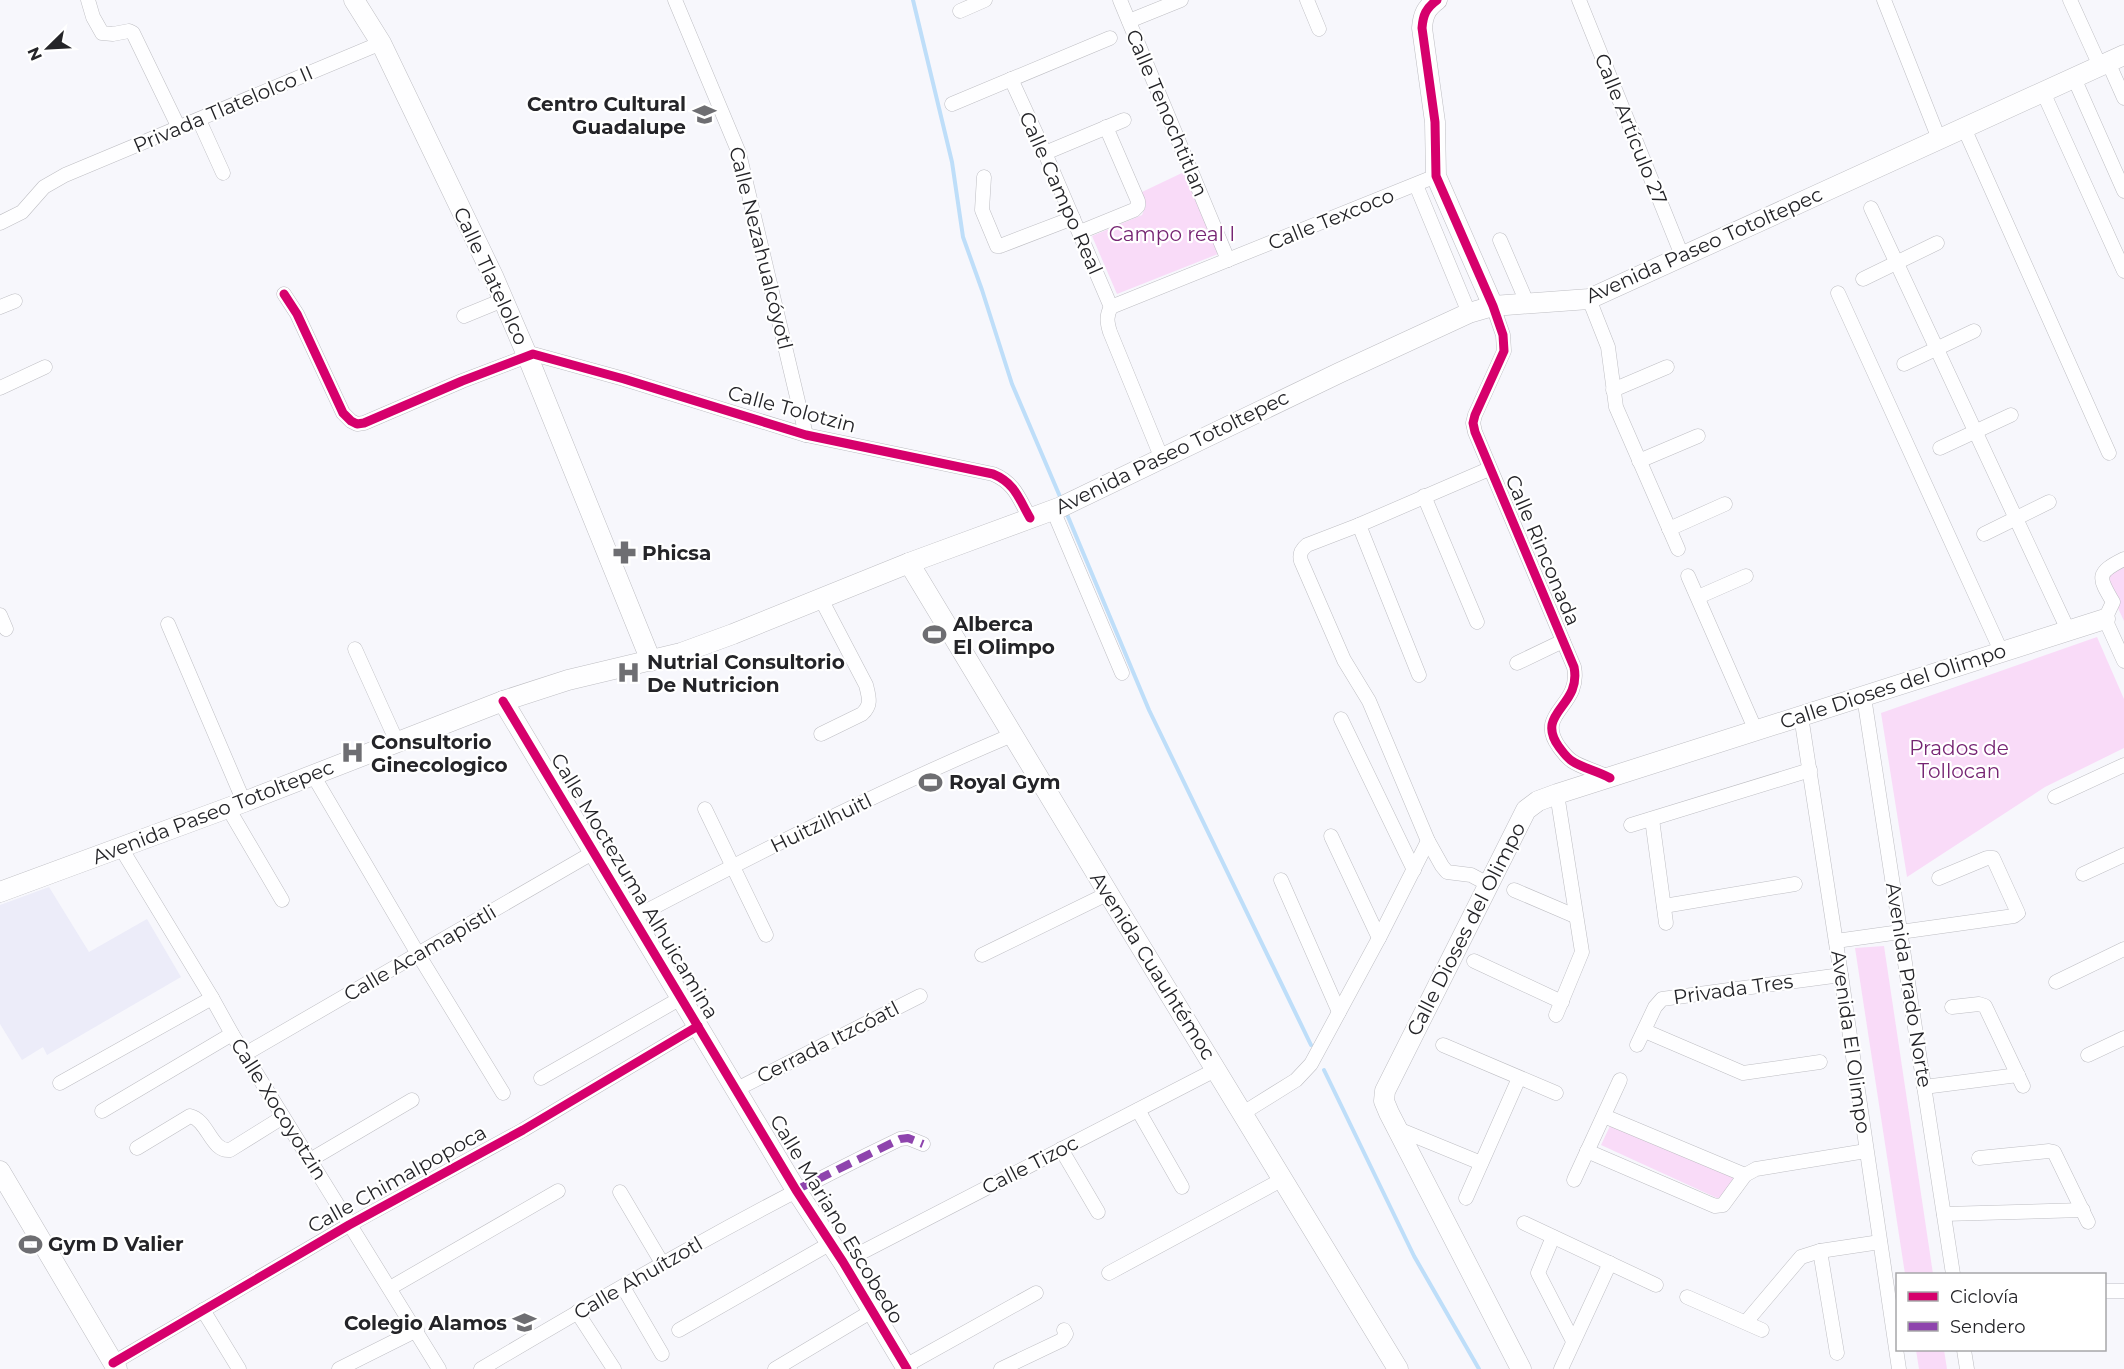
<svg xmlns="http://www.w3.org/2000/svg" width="2124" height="1369" font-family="Montserrat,sans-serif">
	<rect width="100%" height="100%" fill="#f7f7fc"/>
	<polygon fill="#ececf9" points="49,887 89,952 147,919 181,977 47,1055 43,1047 22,1060 0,1024 0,905"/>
	<g fill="#f9dbf8">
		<polygon points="1184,172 1218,254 1117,294 1092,236 1142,215 1146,205 1142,192"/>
		<polygon points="2124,564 2124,621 2102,574"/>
		<polygon points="2097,637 2124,699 2124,748 2045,787 1907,877 1881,713"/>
		<polygon points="1884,946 1933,1274 1905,1274 1855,948"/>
		<polygon points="1610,1126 1735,1178 1719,1199 1601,1145"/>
		<polygon points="1916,1350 1944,1350 1947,1369 1919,1369"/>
	</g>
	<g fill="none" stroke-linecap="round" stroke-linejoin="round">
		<g stroke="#bedef9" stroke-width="4">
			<polyline points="913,0 952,162 963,237 982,290 1012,384 1061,499"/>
			<polyline points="1066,512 1149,710 1311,1045"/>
			<polyline points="1324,1070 1414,1256 1479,1369"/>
		</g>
		<defs>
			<g id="street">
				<polyline points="88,0 93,17 102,33 113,34 129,31 133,33 179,128"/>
				<polyline points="675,0 739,153 806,435"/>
				<polyline points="1120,0 1228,260"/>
				<polyline points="1307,0 1319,29"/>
				<polyline points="1579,0 1683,258"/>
				<polyline points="1884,0 1939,139"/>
				<polyline points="2070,0 2100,66"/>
				<polyline points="960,11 985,0"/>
				<polyline points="1129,21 1181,0"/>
				<polyline points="2108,62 2124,98"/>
				<polyline points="2074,78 2124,191"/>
				<polyline points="1011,79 1045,153 1111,307"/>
				<polyline points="2043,92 2124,271"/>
				<polyline points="952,104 1110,38"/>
				<polyline points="199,120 223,173"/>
				<polyline points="1964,128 2109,453"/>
				<polyline points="1045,153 1124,120"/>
				<polyline points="984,177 982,210 997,246 1000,246 1073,218"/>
				<polyline points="1416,185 1469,313"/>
				<polyline points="1871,208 2068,630"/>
				<polyline points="0,223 22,212 44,187 65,175 381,43"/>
				<polyline points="1080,232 1134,210 1138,206 1138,201 1106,127"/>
				<polyline points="1500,240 1528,305"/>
				<polyline points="1863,279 1937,243"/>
				<polyline points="1838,293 2001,651"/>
				<path d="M284,294L297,314L343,413L351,421L357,424L364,423L462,381L533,354L624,379L806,435L993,474C1015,483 1019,499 1030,518"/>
				<polyline points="1589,299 1608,347 1616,407 1678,549"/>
				<path d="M1493,306L1503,335L1504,351L1475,415L1473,423L1475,432L1574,667C1582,707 1534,712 1559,747C1563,752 1566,757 1572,761C1582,768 1598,771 1610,778"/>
				<polyline points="0,307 15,301"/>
				<polyline points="1111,307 1436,176"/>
				<path d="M1111,307C1106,316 1107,322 1110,332L1162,459"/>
				<polyline points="464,316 503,300"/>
				<polyline points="1904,364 1974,331"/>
				<polyline points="0,388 45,367"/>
				<polyline points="1613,390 1667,367"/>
				<polyline points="1940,448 2011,415"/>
				<polyline points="1639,461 1698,436"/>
				<polyline points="1424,496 1477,622"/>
				<polyline points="1053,510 1122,673"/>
				<path d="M1359,525L1307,545C1301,550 1299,554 1301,561L1344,660L1369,701L1428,841L1442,866L1447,872L1471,875L1488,884"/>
				<polyline points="1669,529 1725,504"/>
				<polyline points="1984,534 2049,502"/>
				<path d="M2124,559C2096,573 2098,577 2113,602L2105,619L2124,661"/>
				<polyline points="1688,576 1756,731"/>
				<polyline points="1698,597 1746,576"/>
				<polyline points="0,615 6,629"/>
				<polyline points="168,624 244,802"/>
				<polyline points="355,649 397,742"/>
				<polyline points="1517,663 1563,641"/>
				<polyline points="1419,675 1359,525 1489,469"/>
				<polyline points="1864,697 1953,1274"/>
				<polyline points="1801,716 1841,975 1899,1369"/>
				<polyline points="1341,719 1414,870"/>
				<path d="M821,734L862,714C872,705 869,697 866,685L821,599"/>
				<polyline points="313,775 418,954 503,1093"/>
				<polyline points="2055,797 2124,765"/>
				<polyline points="228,808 282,900"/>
				<polyline points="705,809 766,935"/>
				<polyline points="1652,819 1666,923"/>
				<polyline points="1631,825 1810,770"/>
				<polyline points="1331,836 1379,938"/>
				<polyline points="121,848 212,998 232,1034 439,1369"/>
				<polyline points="2083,874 2124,855"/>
				<polyline points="1281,880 1339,1012"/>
				<polyline points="1514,890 1575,916"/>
				<polyline points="1664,906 1795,884"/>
				<path d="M633,918C757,853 882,790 1012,735"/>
				<polyline points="1836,941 2014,916 2018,913 1993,858 1987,858 1939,878"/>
				<polyline points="982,955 1109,893"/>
				<polyline points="1474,961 1562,1002"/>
				<polyline points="2056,982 2124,949"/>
				<polyline points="1952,1007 1979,1004 1985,1006 2023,1086"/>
				<polyline points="1556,1015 1582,952 1557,794"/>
				<polyline points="1645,1031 1743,1073 1820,1062"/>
				<polyline points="1443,1045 1556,1093"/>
				<polyline points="1637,1045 1655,1007 1662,999 1841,975"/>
				<polyline points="245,1054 594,852"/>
				<polyline points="2088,1055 2124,1038"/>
				<polyline points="541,1078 681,998"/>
				<polyline points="60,1083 212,998"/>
				<polyline points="1924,1087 2018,1075"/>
				<polyline points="737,1089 920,996"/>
				<polyline points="1138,1110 1182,1187"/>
				<polyline points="102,1111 232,1034"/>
				<polyline points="1243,1113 1296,1080 1311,1064 1379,938 1428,841"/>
				<polyline points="1604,1116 1745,1175"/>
				<polyline points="1398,1129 1481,1163"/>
				<path d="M137,1148L190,1116C208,1120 211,1152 230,1150L283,1117"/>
				<polyline points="1061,1149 1098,1212"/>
				<polyline points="1587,1151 1715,1206 1723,1205 1745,1175 1756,1169 1866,1151"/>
				<polyline points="1979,1158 2049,1151 2054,1152 2088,1222"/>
				<polyline points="310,1160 412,1100"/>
				<polyline points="1574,1180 1620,1080"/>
				<polyline points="620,1192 662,1263"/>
				<polyline points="1466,1198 1519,1078"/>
				<polyline points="1944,1214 2083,1210"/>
				<polyline points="1524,1223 1656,1285"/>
				<polyline points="1553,1237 1538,1273 1573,1341"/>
				<polyline points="1820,1251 1837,1353"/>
				<polyline points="843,1262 1217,1069"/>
				<polyline points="1109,1273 1283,1179"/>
				<polyline points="623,1287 662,1354"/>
				<polyline points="390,1288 558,1191"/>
				<polyline points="2104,1291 2124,1291"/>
				<polyline points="1687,1297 1762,1330"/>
				<polyline points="203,1310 239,1369"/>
				<polyline points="577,1312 614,1369"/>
				<polyline points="1746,1322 1801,1257 1820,1251 1880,1242"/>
				<polyline points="679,1330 831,1243"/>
				<polyline points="1964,1350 1967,1369"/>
				<polyline points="113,1363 349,1225 523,1130 698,1026"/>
				<polyline points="905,1366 1036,1293"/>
				<polyline points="339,1369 417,1330"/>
				<path d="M481,1369C618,1288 756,1208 900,1139L908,1138L923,1144"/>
				<polyline points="775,1369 872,1311"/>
				<polyline points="1001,1369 1062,1340 1066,1334 1064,1330"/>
				<polyline points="1561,1369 1610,1263"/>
			</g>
			<g id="secondary">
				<polyline points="354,0 381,43 493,276 527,355 651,661"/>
				<path d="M1437,0C1426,8 1423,15 1422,28L1435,122L1436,176L1493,306"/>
				<path d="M909,563C1070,833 1235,1100 1398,1369"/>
				<polyline points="503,701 796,1190 843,1262 907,1369"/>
				<polyline points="0,892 244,802 503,701 568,680 681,653 733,634 909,563 1061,507 1339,373 1469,313 1493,306 1589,299 2124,55"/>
				<polyline points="0,1171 117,1369"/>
				<polyline points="1521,1369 1389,1113 1384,1101 1385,1091 1526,810 1538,801 1557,794 2105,619"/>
			</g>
		</defs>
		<use href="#street" stroke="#bebec3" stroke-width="15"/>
		<use href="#secondary" stroke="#bebec3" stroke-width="21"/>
		<use href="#street" stroke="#fefeff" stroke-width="14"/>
		<use href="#secondary" stroke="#fefeff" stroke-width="20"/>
		<polyline stroke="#8e44ad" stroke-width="8" stroke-dasharray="15 8" stroke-linecap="butt" points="796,1190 900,1139 908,1138 923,1144"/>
		<defs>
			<g id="cycleway">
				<path d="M1437,0C1426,8 1423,15 1422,28L1435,122L1436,176L1493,306L1503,335L1504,351L1475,415L1473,423L1475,432L1574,667C1582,707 1534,712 1559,747C1563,752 1566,757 1572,761C1582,768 1598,771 1610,778"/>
				<path d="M284,294L297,314L343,413L351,421L357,424L364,423L462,381L533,354L624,379L806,435L993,474C1015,483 1019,499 1030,518"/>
				<polyline points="503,701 796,1190 843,1262 907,1369"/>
				<polyline points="113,1363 349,1225 523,1130 698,1026"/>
			</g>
		</defs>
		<use href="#cycleway" stroke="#fff" stroke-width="13"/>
		<use href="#cycleway" stroke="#d6006c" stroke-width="9"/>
	</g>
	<defs>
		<symbol id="school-bare" viewBox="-9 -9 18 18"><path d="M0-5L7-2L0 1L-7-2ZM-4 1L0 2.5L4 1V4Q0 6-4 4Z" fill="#6e6e72" stroke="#fff" stroke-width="2.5" paint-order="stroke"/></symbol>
		<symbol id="pharmacy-bare" viewBox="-9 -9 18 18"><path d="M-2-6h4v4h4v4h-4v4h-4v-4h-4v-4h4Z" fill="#6e6e72" stroke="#fff" stroke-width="2.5" paint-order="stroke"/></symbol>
		<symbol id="stadium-bare" viewBox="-9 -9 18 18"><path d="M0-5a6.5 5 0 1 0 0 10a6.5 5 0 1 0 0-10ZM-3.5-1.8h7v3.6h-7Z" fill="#6e6e72" stroke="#fff" stroke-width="2.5" paint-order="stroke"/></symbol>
		<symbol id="hospital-bare" viewBox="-9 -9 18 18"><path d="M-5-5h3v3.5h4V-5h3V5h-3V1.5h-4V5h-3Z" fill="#6e6e72" stroke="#fff" stroke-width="2.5" paint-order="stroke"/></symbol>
	</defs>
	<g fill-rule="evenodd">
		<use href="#school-bare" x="688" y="98" width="33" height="33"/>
		<use href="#pharmacy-bare" x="608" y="536" width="33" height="33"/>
		<use href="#stadium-bare" x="918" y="618" width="33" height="33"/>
		<use href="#hospital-bare" x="612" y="656" width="33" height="33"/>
		<use href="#hospital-bare" x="336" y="736" width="33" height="33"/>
		<use href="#stadium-bare" x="914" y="766" width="33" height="33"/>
		<use href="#stadium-bare" x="14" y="1228" width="33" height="33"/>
		<use href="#school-bare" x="508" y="1306" width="33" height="33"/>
	</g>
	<g text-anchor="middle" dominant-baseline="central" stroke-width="4.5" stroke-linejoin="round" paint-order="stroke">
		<g font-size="20" font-weight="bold" fill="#242428" stroke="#fff" text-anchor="start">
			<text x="686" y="104" text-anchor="end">Centro Cultural<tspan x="686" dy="23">Guadalupe</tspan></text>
			<text x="642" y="553">Phicsa</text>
			<text x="953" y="624">Alberca<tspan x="953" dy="23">El Olimpo</tspan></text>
			<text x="647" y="662">Nutrial Consultorio<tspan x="647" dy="23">De Nutricion</tspan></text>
			<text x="371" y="742">Consultorio<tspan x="371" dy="23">Ginecologico</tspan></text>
			<text x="949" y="782">Royal Gym</text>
			<text x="48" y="1244">Gym D Valier</text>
			<text x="507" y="1323" text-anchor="end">Colegio Alamos</text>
		</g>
		<g font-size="20" fill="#242428" stroke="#fff">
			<text transform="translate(223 109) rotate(-23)">Privada Tlatelolco II</text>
			<text transform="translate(1167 113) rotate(67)">Calle Tenochtitlan</text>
			<text transform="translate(1631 129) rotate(68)">Calle Artículo 27</text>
			<text transform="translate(1061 193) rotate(66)">Calle Campo Real</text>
			<text transform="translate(1331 219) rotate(-22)">Calle Texcoco</text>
			<text transform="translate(1704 245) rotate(-24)">Avenida Paseo Totoltepec</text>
			<text transform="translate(761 248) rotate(76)">Calle Nezahualcóyotl</text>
			<text transform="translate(491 276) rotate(65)">Calle Tlatelolco</text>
			<text transform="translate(792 409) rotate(15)">Calle Tolotzin</text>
			<text transform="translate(1172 452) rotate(-26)">Avenida Paseo Totoltepec</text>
			<text transform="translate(1543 550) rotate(67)">Calle Rinconada</text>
			<text transform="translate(1893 686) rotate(-18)">Calle Dioses del Olimpo</text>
			<text transform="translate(213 812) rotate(-21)">Avenida Paseo Totoltepec</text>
			<text transform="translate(821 823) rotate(-26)">Huitzilhuitl</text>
			<text transform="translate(635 886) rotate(59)">Calle Moctezuma Alhuicamina</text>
			<text transform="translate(1466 929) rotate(-63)">Calle Dioses del Olimpo</text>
			<text transform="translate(420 953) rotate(-30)">Calle Acamapistli</text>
			<text transform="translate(1153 966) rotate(58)">Avenida Cuauhtémoc</text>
			<text transform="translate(1909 985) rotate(81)">Avenida Prado Norte</text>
			<text transform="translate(1733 989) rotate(-8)">Privada Tres</text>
			<text transform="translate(828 1042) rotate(-27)">Cerrada Itzcóatl</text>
			<text transform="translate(1851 1042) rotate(82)">Avenida El Olimpo</text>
			<text transform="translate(279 1109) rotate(58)">Calle Xocoyotzin</text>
			<text transform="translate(1030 1165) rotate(-27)">Calle Tizoc</text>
			<text transform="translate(397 1179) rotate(-29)">Calle Chimalpopoca</text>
			<text transform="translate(837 1219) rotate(59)">Calle Mariano Escobedo</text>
			<text transform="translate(638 1278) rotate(-30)">Calle Ahuítzotl</text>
		</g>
		<g font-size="20" fill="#762573" stroke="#fff">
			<text x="1172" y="234">Campo real I</text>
			<text x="1959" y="748">Prados de<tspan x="1959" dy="23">Tollocan</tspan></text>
		</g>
	</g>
	<rect x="1896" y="1273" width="210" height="78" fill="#ffffff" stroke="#a7a7a9" stroke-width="1.5"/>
	<rect x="1908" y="1292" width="30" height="9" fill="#d6006c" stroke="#a7a7a9" stroke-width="1.5"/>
	<text x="1950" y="1303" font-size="18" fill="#242428">Ciclovía</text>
	<rect x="1908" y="1322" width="30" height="9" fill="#8e44ad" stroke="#a7a7a9" stroke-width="1.5"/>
	<text x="1950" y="1333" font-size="18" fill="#242428">Sendero</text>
	<g transform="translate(48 48) rotate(246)" stroke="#ffffff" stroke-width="4.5" paint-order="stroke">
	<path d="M0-4.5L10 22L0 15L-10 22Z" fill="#242428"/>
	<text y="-9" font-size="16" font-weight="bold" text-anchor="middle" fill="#242428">N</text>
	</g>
</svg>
